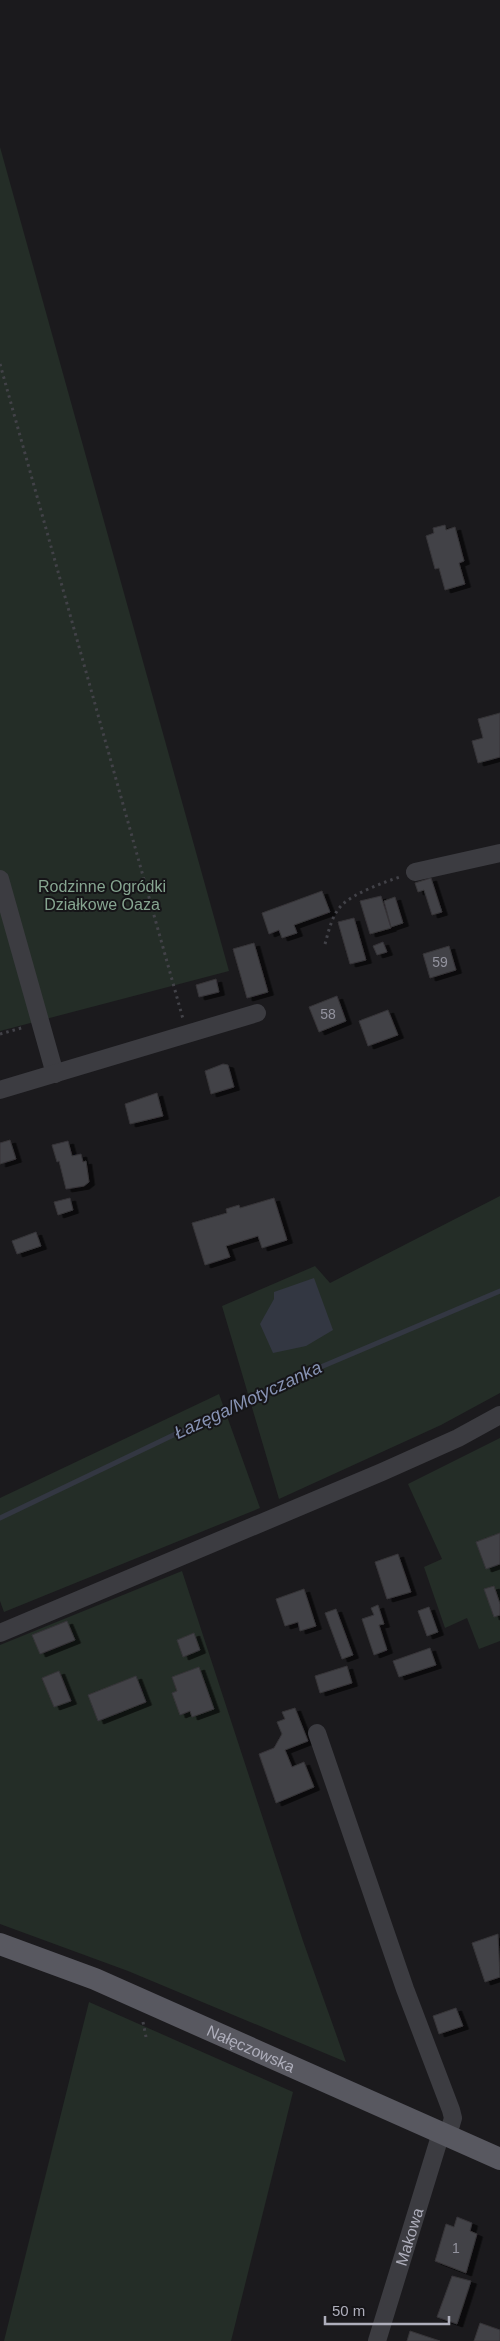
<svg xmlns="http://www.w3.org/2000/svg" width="500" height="2341" font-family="Helvetica,sans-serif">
	<defs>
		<filter id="shadow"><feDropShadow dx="5.5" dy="3" stdDeviation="0" flood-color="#0009"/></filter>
	</defs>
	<rect width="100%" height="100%" fill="#1b1a1d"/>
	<g fill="#242d27">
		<polygon points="0,147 229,971 0,1031"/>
		<polygon points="500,1196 500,1393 441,1425 279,1499 222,1306 315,1266 330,1283"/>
		<polygon points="219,1394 260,1508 4,1612 0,1601 0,1498"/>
		<polygon points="500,1438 500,1641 479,1649 467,1618 445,1628 424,1567 442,1559 408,1484"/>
		<polygon points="182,1571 303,1941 346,2062 128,1971 0,1924 0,1645"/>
		<polygon points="89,2002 293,2092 231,2341 4,2341"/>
	</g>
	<polygon fill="#333742" points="314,1278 333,1330 306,1346 273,1353 260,1324 274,1299 274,1292"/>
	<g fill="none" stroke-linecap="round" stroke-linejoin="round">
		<polyline stroke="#333742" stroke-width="5" points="0,1518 276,1386 500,1291"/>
	</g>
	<g fill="#424246" stroke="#363438" filter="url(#shadow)">
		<polygon points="445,525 446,530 455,527 464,561 459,563 465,584 445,590 439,568 435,569 426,536 434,533 433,528"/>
		<polygon points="500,713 500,757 478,763 472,741 483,738 478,719"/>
		<polygon points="431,878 442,912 432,915 424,890 418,892 415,883"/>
		<polygon points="322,891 330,912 294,925 297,933 282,938 279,930 269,934 262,913"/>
		<polygon points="381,896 391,928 370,934 360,901"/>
		<polygon points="395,897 403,923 391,927 384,901"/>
		<polygon points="354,918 366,960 350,964 338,922"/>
		<polygon points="383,942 387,952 377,955 373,946"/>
		<polygon points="254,943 268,992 247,998 233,949"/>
		<polygon points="449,946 456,970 430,978 423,954"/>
		<polygon points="216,979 219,992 199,997 196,985"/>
		<polygon points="337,996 346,1021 319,1032 309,1007"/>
		<polygon points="388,1010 398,1035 368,1046 359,1021"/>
		<polygon points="223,1064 228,1065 234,1087 211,1094 205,1071"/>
		<polygon points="157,1093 163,1116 130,1124 125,1104"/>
		<polygon points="10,1140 16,1159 0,1164 0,1143"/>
		<polygon points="68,1141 72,1156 81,1154 83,1162 86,1161 89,1182 84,1186 66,1189 59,1161 57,1162 52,1145"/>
		<polygon points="70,1198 73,1210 58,1215 54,1202"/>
		<polygon points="274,1198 287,1240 262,1248 258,1236 226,1246 230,1257 205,1265 192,1223 227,1213 226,1209 239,1205 240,1208"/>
		<polygon points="36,1232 41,1246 17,1254 12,1241"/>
		<polygon points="500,1533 500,1564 486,1569 476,1542"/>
		<polygon points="398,1554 411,1592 387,1599 375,1562"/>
		<polygon points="494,1586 500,1604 500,1615 494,1617 484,1589"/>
		<polygon points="304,1589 316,1626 300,1631 298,1622 285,1626 276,1599"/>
		<polygon points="378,1605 384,1624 379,1625 387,1650 374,1655 362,1619 374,1615 371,1608"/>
		<polygon points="429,1607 438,1632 427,1636 418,1611"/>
		<polygon points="336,1609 353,1655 342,1659 325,1613"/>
		<polygon points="67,1621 75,1640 40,1654 32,1635"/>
		<polygon points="194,1633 200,1650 183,1657 177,1640"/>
		<polygon points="430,1648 436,1665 399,1677 393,1661"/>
		<polygon points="347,1666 352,1683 320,1693 315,1676"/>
		<polygon points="199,1667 214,1709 192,1717 190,1711 180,1715 172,1693 177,1691 172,1677"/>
		<polygon points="59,1671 71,1701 54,1707 42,1678"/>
		<polygon points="136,1676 146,1702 98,1721 88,1695"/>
		<polygon points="295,1708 308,1741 285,1750 292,1767 304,1762 314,1787 276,1803 259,1754 274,1748 282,1734 277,1722 285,1719 282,1712"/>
		<polygon points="498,1934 500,1977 485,1982 472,1943"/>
		<polygon points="456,2008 463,2026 439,2034 433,2016"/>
		<polygon points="457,2217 472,2223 470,2231 477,2234 466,2273 435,2261 446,2224 454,2227"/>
		<polygon points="452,2276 471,2281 457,2324 437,2317"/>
		<polygon points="480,2323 500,2330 500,2341 474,2341"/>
		<polygon points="410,2331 440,2341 407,2341"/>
	</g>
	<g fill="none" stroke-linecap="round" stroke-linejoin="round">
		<g stroke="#424248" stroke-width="3" stroke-dasharray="2.5 4" stroke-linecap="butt">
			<polyline points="0,364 183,1019"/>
			<path d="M325,944C329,930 332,914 343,904C355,893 384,882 400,877"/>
			<polyline points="0,1034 25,1027"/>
			<polyline points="143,2022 146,2037"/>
		</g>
		<g stroke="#3c3c41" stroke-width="18">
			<polyline points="415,872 500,853"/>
			<polyline points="0,879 55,1074"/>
			<polyline points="0,1090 257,1013"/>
			<polyline points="0,1633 382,1472 458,1438 500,1415"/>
			<polyline points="317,1733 405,1989 451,2110 453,2118 448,2135"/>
			<path id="s1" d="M377,2341L441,2133"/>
		</g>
		<path stroke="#585860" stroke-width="22" id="s2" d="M0,1944L95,1979L500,2159"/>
	</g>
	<g text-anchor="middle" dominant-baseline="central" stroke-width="4" stroke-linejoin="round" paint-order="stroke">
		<g font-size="14" fill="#93939e">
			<text x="440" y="962">59</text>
			<text x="328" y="1014">58</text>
			<text x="456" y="2248">1</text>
		</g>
		<g font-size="16" fill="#86a590" stroke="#161518">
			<text x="102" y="886">Rodzinne Ogródki<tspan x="102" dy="18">Działkowe Oaza</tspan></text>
		</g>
		<g font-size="16" fill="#aeaebb" stroke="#161518">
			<text stroke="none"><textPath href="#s2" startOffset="272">Nałęczowska</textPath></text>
			<text stroke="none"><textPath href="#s1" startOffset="109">Makowa</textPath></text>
		</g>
		<g font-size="18" font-style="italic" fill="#8793b4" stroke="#161518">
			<text transform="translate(248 1400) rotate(-25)">Łazęga/Motyczanka</text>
		</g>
	</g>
	<path d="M325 2316v8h124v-8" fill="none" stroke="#aeaebb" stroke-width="2.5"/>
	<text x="332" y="2316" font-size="15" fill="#aeaebb" stroke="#161518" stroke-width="4" paint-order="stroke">50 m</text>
</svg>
